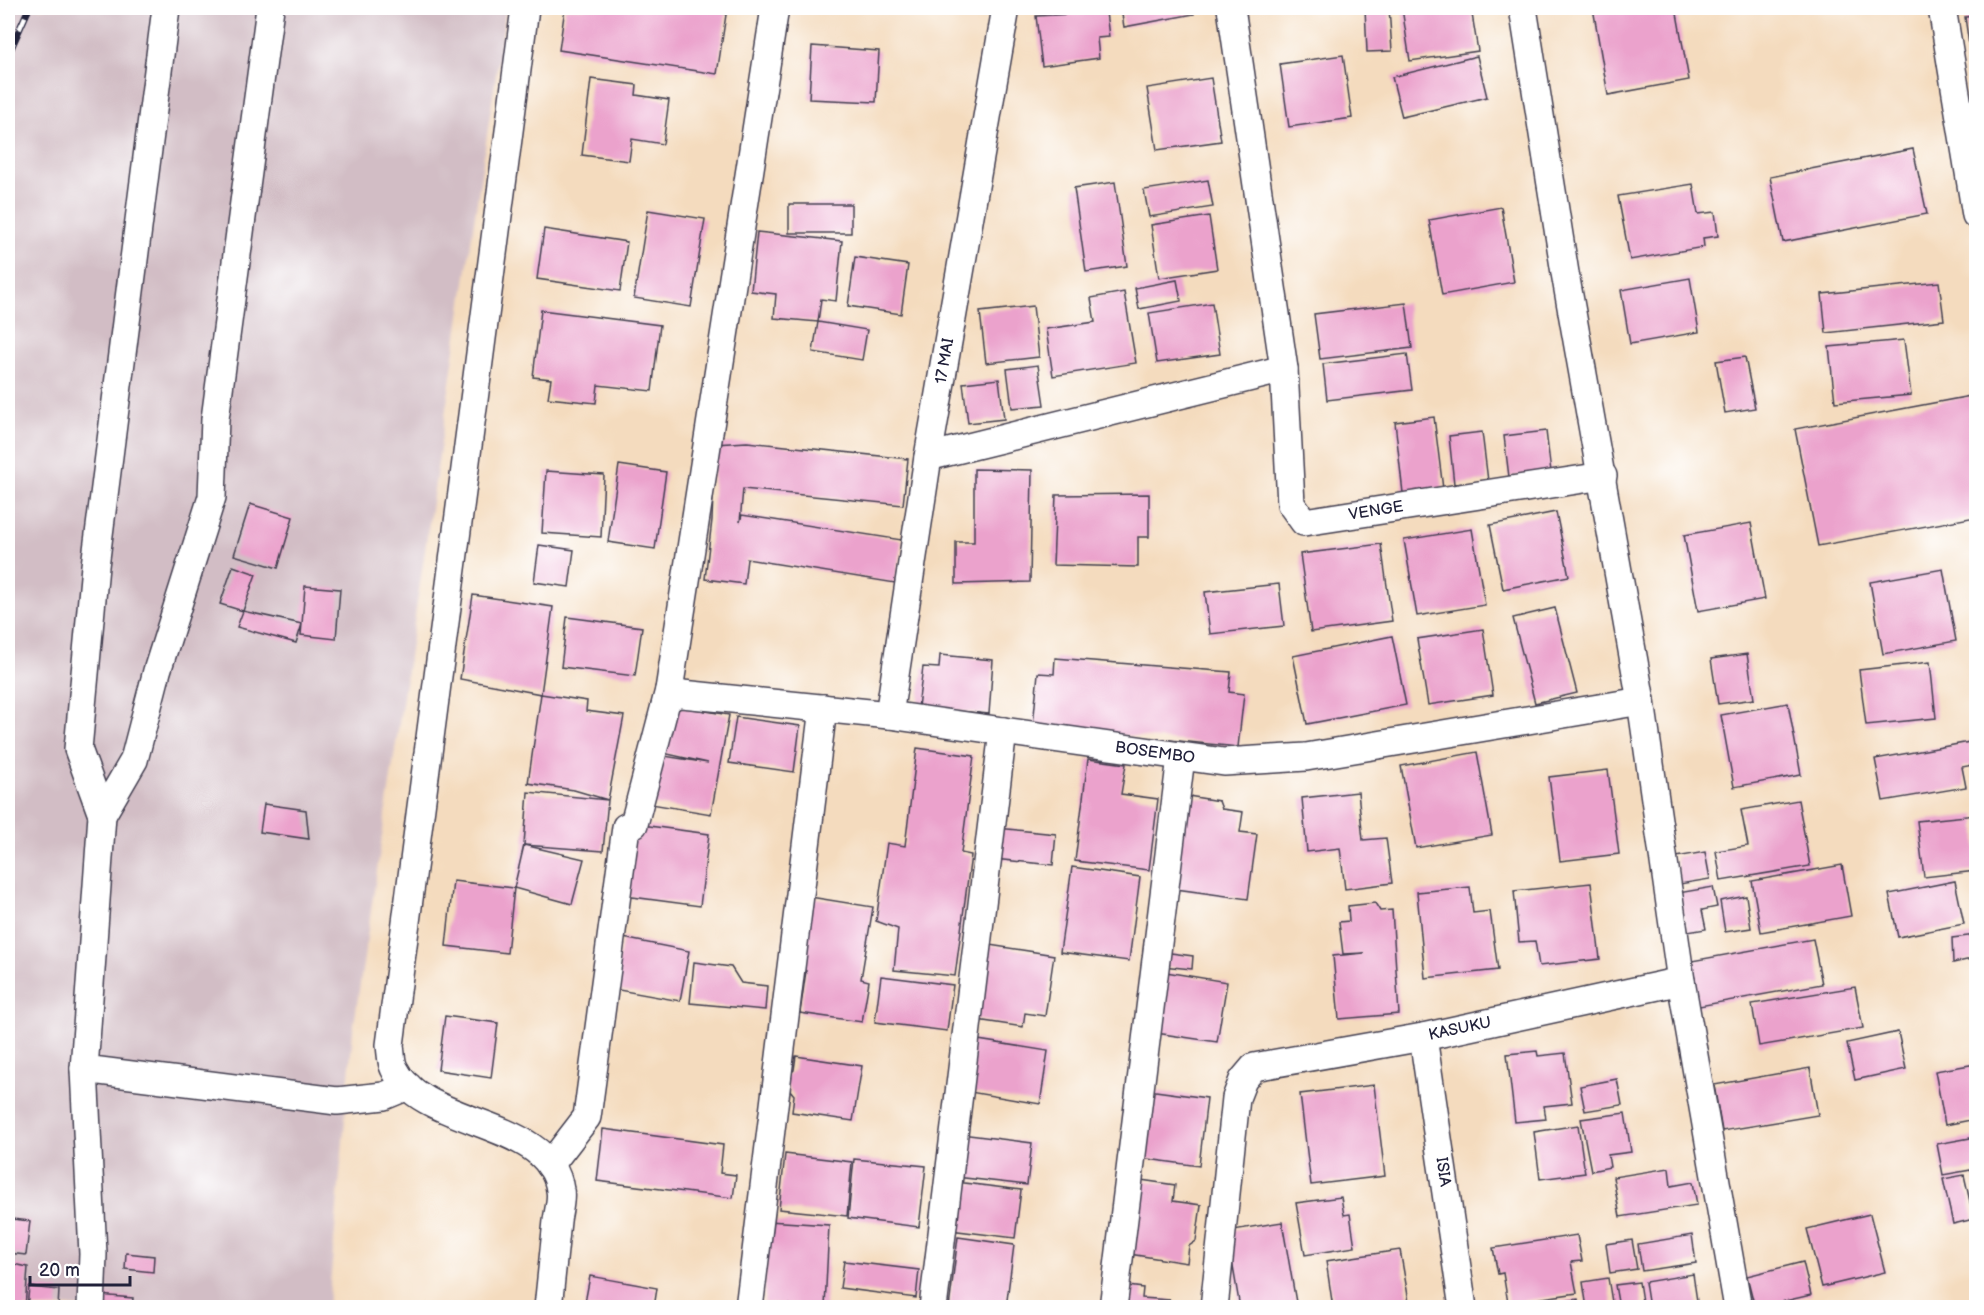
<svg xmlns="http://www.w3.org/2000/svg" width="1984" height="1315" font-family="'Balsamiq Sans',sans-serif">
	<rect width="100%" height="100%" fill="#fff"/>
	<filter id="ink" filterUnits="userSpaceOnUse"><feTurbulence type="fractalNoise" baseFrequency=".0167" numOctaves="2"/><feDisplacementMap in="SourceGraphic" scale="12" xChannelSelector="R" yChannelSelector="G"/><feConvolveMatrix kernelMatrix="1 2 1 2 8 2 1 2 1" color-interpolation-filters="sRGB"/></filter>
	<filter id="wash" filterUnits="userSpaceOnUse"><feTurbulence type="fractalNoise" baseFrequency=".008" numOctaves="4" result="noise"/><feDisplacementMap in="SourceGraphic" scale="24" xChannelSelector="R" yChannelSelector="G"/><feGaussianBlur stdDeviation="1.35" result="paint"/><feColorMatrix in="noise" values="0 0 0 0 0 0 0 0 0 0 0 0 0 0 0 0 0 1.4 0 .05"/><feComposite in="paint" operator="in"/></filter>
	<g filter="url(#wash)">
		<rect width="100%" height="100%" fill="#f4dbbe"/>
		<polygon fill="#d2bdc5" points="8,8 506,8 353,1031 328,1307 8,1307"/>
		<g id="blocks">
			<g fill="#eba2cc">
				<polygon points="565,8 727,8 717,74 559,50"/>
				<polygon points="1036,8 1080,8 1080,9 1037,12"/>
				<polygon points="1121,8 1192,8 1194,14 1124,27"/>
				<polygon points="1365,8 1389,8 1392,51 1367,52"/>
				<polygon points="1402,8 1471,8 1478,51 1410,61"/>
				<polygon points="1593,8 1676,8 1689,80 1608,95"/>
				<polygon points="1106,12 1109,37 1097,38 1099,58 1042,66 1036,16"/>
				<polygon points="1976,16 1976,86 1975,86 1965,17"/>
				<polygon points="812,46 879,51 876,102 809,99"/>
				<polygon points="1343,55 1352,118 1289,127 1280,64"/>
				<polygon points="1477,56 1487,97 1402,117 1392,77"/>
				<polygon points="1211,78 1221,141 1157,150 1147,88"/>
				<polygon points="591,79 637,85 636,95 669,100 663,144 632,139 629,161 582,155"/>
				<polygon points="1913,149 1927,214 1783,242 1770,177"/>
				<polygon points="1208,180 1213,207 1149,217 1144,190"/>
				<polygon points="1115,182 1127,266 1086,272 1074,188"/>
				<polygon points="1693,184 1698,214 1715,212 1718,236 1703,238 1704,247 1630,260 1618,196"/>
				<rect x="789" y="204" width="62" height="29"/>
				<polygon points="1501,207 1514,282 1442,295 1429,220"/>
				<polygon points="648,210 705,219 691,307 634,298"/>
				<polygon points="1209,216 1217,269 1159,278 1151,225"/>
				<polygon points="544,229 627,242 620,291 537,279"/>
				<polygon points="757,232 842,241 836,301 821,299 818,322 774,318 776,294 751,291"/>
				<polygon points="855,257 908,265 901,314 848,306"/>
				<polygon points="1690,278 1699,332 1630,344 1621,290"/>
				<polygon points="1177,280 1181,301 1139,309 1135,288"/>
				<polygon points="1939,282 1944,320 1826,333 1822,294"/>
				<polygon points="1124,292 1136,363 1053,376 1046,329 1095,322 1091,298"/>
				<polygon points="1212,303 1220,354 1157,363 1149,313"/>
				<polygon points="1406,303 1412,348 1320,359 1314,314"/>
				<polygon points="1033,306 1039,357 986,363 980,312"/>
				<polygon points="541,310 660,325 652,391 598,385 596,403 548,398 551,379 533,377"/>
				<polygon points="818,322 867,330 862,360 813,352"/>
				<polygon points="1904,340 1911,395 1835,402 1829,347"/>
				<polygon points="1407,354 1412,390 1327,400 1323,364"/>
				<polygon points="1745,357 1755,408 1725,413 1716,361"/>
				<polygon points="1038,365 1044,405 1012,408 1007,369"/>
				<polygon points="999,379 1004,419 968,423 963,383"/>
				<polygon points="1976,395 1976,517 1818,546 1795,429"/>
				<polygon points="1434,417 1443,489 1403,493 1395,422"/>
				<polygon points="1546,431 1551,472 1509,477 1504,436"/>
				<polygon points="1482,432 1488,481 1454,484 1449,436"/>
				<polygon points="747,442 908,459 903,505 743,489 740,522 742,515 902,540 895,583 747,559 744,584 705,579 712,520 715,444"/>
				<polygon points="619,465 666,472 655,549 608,542"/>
				<polygon points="974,469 1032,470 1030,582 956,584 956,542 974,542"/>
				<polygon points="546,471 604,475 601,537 542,533"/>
				<polygon points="1149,494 1149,537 1138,537 1138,567 1053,565 1056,495"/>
				<polygon points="250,504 293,517 278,568 234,555"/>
				<polygon points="1556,512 1569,576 1503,589 1490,525"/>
				<polygon points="1751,523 1765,599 1698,611 1684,535"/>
				<polygon points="1472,529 1485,605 1417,616 1404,540"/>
				<polygon points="1381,544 1392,621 1311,632 1300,554"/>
				<polygon points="539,545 574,550 569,587 534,582"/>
				<polygon points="233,566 256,574 243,611 220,604"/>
				<polygon points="1943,569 1956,641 1883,654 1870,582"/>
				<polygon points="1279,584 1284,626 1210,634 1205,592"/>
				<polygon points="305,586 340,589 336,639 301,635 302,624 296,643 237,627 243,611 302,624"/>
				<polygon points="473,595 553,607 541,694 460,679"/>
				<polygon points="1555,608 1577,693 1535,703 1513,618"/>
				<polygon points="567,617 642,627 635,676 561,667"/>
				<polygon points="1483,629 1493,695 1428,705 1417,639"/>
				<polygon points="1392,636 1406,705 1307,724 1293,656"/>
				<polygon points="1747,654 1754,699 1718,704 1711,659"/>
				<polygon points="940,655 993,660 989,714 918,707 923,667 939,668"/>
				<polygon points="1055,658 1231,672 1229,692 1244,694 1238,747 1033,726 1038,673 1054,674"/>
				<polygon points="1930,662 1936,718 1866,725 1859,670"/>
				<polygon points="541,694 587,701 586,711 624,716 608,800 603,851 524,845 528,792 608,800 574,790 528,783"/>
				<polygon points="1788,703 1801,775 1734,787 1721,715"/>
				<polygon points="671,705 729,715 711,814 645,803 652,754 708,763 663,753"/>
				<polygon points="736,717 800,726 794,772 729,763"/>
				<polygon points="1970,742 1973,765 1962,767 1966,787 1883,801 1875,759"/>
				<polygon points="917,748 974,756 961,853 971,855 955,976 894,970 898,929 876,921 887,843 905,846"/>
				<polygon points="1477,752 1492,835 1416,848 1401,766"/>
				<polygon points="1088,759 1126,764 1121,794 1158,799 1149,870 1075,861"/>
				<polygon points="1608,770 1619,854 1560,861 1549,777"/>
				<polygon points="1358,792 1363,840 1386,838 1392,883 1345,889 1340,848 1307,852 1302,798"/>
				<polygon points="1182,795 1219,801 1222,809 1243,812 1240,832 1257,834 1248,899 1169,888"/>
				<polygon points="1798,800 1810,866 1721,881 1716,851 1748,846 1741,810"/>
				<polygon points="264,804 306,810 309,839 260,832"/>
				<polygon points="1976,815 1976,871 1924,877 1917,821"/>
				<polygon points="634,824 709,834 700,906 625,896"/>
				<polygon points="997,828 1056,834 1053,865 994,859"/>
				<polygon points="524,845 584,859 572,904 514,888"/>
				<polygon points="1705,852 1710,879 1680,884 1676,857"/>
				<polygon points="1842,865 1851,916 1761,932 1752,881"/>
				<polygon points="1072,867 1140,877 1129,961 1060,952"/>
				<polygon points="453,881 514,888 507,953 446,946"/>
				<polygon points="1955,881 1964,924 1898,937 1889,894"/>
				<polygon points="1591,883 1600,959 1539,966 1535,941 1519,942 1514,891"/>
				<polygon points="1470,887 1473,913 1490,911 1498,970 1425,978 1417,892"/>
				<polygon points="1713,887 1717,907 1702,910 1706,929 1688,932 1678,893"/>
				<polygon points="804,896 873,907 861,979 869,981 862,1022 800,1013 806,971 793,969"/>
				<polygon points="1746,896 1751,928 1725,932 1720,901"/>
				<polygon points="1375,903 1380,911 1392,910 1399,1014 1339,1019 1333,956 1364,953 1343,954 1339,922 1349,921 1348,906"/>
				<polygon points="1976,935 1976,958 1953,963 1952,938"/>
				<polygon points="623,938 689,951 680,1001 613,989"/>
				<polygon points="1813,939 1822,984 1694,1007 1686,962"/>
				<polygon points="983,944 1054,955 1045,1016 1025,1013 1023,1027 971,1019"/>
				<polygon points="1163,952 1193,956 1192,969 1162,966"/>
				<polygon points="694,962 731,967 741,983 767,986 765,1010 690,1003"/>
				<polygon points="1166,972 1227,982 1217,1042 1156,1033"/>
				<polygon points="881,976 953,985 947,1031 875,1022"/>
				<polygon points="1855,987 1863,1028 1759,1046 1752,1004"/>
				<polygon points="445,1016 498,1023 491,1078 438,1070"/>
				<polygon points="1898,1032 1906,1069 1855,1080 1847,1043"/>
				<polygon points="972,1039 1048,1051 1040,1104 964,1091"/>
				<polygon points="1537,1051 1538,1056 1565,1053 1572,1103 1544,1106 1546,1119 1515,1122 1507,1054"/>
				<polygon points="796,1056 862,1066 853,1121 792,1112 794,1095 782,1080 794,1070"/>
				<polygon points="1976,1064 1976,1119 1945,1125 1935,1071"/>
				<polygon points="1810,1068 1818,1115 1722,1131 1714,1085"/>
				<polygon points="1617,1079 1622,1105 1585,1111 1580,1086"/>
				<polygon points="1374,1085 1385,1176 1311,1185 1300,1094"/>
				<polygon points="1148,1090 1207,1098 1199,1166 1140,1158"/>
				<polygon points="1625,1113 1631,1152 1608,1155 1610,1167 1591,1171 1581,1119"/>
				<polygon points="1578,1125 1585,1173 1540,1179 1534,1132"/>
				<polygon points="603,1129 723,1145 720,1173 736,1175 733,1198 597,1181"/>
				<polygon points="961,1134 1032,1143 1027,1185 956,1177"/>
				<polygon points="1976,1137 1976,1169 1943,1175 1937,1144"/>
				<polygon points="785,1154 852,1162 847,1216 779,1209"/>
				<polygon points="854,1159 926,1166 919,1227 848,1218"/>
				<polygon points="1669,1168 1671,1186 1693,1182 1697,1205 1620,1217 1613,1177"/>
				<polygon points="1964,1175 1974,1219 1953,1224 1943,1179"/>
				<polygon points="1134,1179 1175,1185 1173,1201 1201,1205 1196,1241 1189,1246 1187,1263 1123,1253"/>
				<polygon points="956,1182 1021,1190 1015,1238 950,1230"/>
				<polygon points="1341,1197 1344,1215 1350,1214 1355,1247 1305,1255 1296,1203"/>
				<polygon points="1870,1214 1885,1272 1822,1287 1807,1229"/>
				<polygon points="12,1219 30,1221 26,1255 8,1253"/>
				<polygon points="768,1221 829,1225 825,1307 764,1303"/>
				<polygon points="1282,1222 1297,1308 1240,1308 1227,1231"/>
				<polygon points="1577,1235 1582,1261 1571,1262 1577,1293 1508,1303 1503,1273 1498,1274 1493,1248"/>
				<polygon points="1692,1235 1696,1263 1642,1271 1638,1244"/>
				<polygon points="958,1237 1014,1245 1006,1308 949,1308"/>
				<polygon points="1632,1240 1637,1269 1610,1273 1606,1244"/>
				<polygon points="1400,1250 1410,1307 1333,1308 1326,1261"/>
				<polygon points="126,1253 154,1256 153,1272 125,1269"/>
				<polygon points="844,1261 919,1270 916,1298 840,1288"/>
				<polygon points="1803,1262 1811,1295 1755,1308 1747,1276"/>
				<polygon points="8,1263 28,1267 25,1308 8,1308"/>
				<polygon points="1693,1274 1698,1308 1649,1308 1645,1282"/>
				<polygon points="590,1276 657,1288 654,1308 584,1308"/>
				<polygon points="1608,1278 1613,1308 1587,1308 1583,1282"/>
				<polygon points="1639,1282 1643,1308 1619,1308 1615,1285"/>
				<polygon points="1120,1285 1143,1288 1142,1298 1170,1300 1169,1308 1118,1308"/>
				<polygon points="29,1287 59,1290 58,1308 27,1308"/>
				<polygon points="99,1295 133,1298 132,1308 98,1308"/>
				<polygon points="1578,1299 1580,1308 1531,1308 1531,1306"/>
				<polygon points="1903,1302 1904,1308 1877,1308 1877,1306"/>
			</g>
		</g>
	</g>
	<g filter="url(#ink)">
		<use href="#blocks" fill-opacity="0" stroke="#423e4f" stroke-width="1.5"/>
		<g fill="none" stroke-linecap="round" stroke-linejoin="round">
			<defs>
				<g id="minor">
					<polyline points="166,8 95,566 78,749 102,815 84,1069 337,1101 384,1096 408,1086"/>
					<path d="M525,8L390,1045C391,1052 391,1062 394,1068C422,1128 551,1118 560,1190C562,1199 558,1212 557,1221C554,1250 551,1279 548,1308"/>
					<polyline points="775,8 669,690 672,697 675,691 682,694 889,715 1224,762 1306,757 1641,701"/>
					<polyline points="1231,8 1284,369 1291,504 1304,522 1603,476"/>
					<polyline points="1523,8 1565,273 1641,701 1681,981 1738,1308"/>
					<polyline points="1942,8 1976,215"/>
					<polyline points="928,457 1284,369"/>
					<polyline points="889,715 928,457 1006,8"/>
					<polyline points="102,815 134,760 157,671 212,497 215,419 270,8"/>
					<polyline points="1423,1037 1463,1308"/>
					<polyline points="84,1069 93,1254 91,1308"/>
					<polyline points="550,1165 587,1117 626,827 634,824 669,690"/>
					<polyline points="749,1308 823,708"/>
					<polyline points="933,1308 1003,731"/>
					<polyline points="1113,1308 1181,757"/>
					<polyline points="1214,1308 1236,1098 1243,1080 1254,1067 1423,1037 1681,981"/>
				</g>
			</defs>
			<use href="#minor" stroke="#423e4f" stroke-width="30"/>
			<use href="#minor" stroke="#fff" stroke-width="27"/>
			<defs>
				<polyline id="rail" points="8,55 29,8"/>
			</defs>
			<use href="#rail" stroke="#22223b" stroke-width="7"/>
			<use href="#rail" stroke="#fff" stroke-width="4.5" stroke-dasharray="14" stroke-linecap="butt"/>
		</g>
	</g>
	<g text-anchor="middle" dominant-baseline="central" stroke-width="5" stroke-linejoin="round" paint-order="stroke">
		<g font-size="16" fill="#22223b" stroke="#fff">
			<text transform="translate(945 361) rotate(-80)">17 MAI</text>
			<text transform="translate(1376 511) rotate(-9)">VENGE</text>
			<text transform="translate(1155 753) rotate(8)">BOSEMBO</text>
			<text transform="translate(1460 1029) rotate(-12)">KASUKU</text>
			<text transform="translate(1443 1172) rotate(82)">ISIA</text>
		</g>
	</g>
	<rect width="1984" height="1315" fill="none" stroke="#fff" stroke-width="30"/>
	<path d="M30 1276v9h100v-9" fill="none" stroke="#22223b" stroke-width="3"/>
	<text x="39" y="1276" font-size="18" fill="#22223b" stroke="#ffffff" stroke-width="4.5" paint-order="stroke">20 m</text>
</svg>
